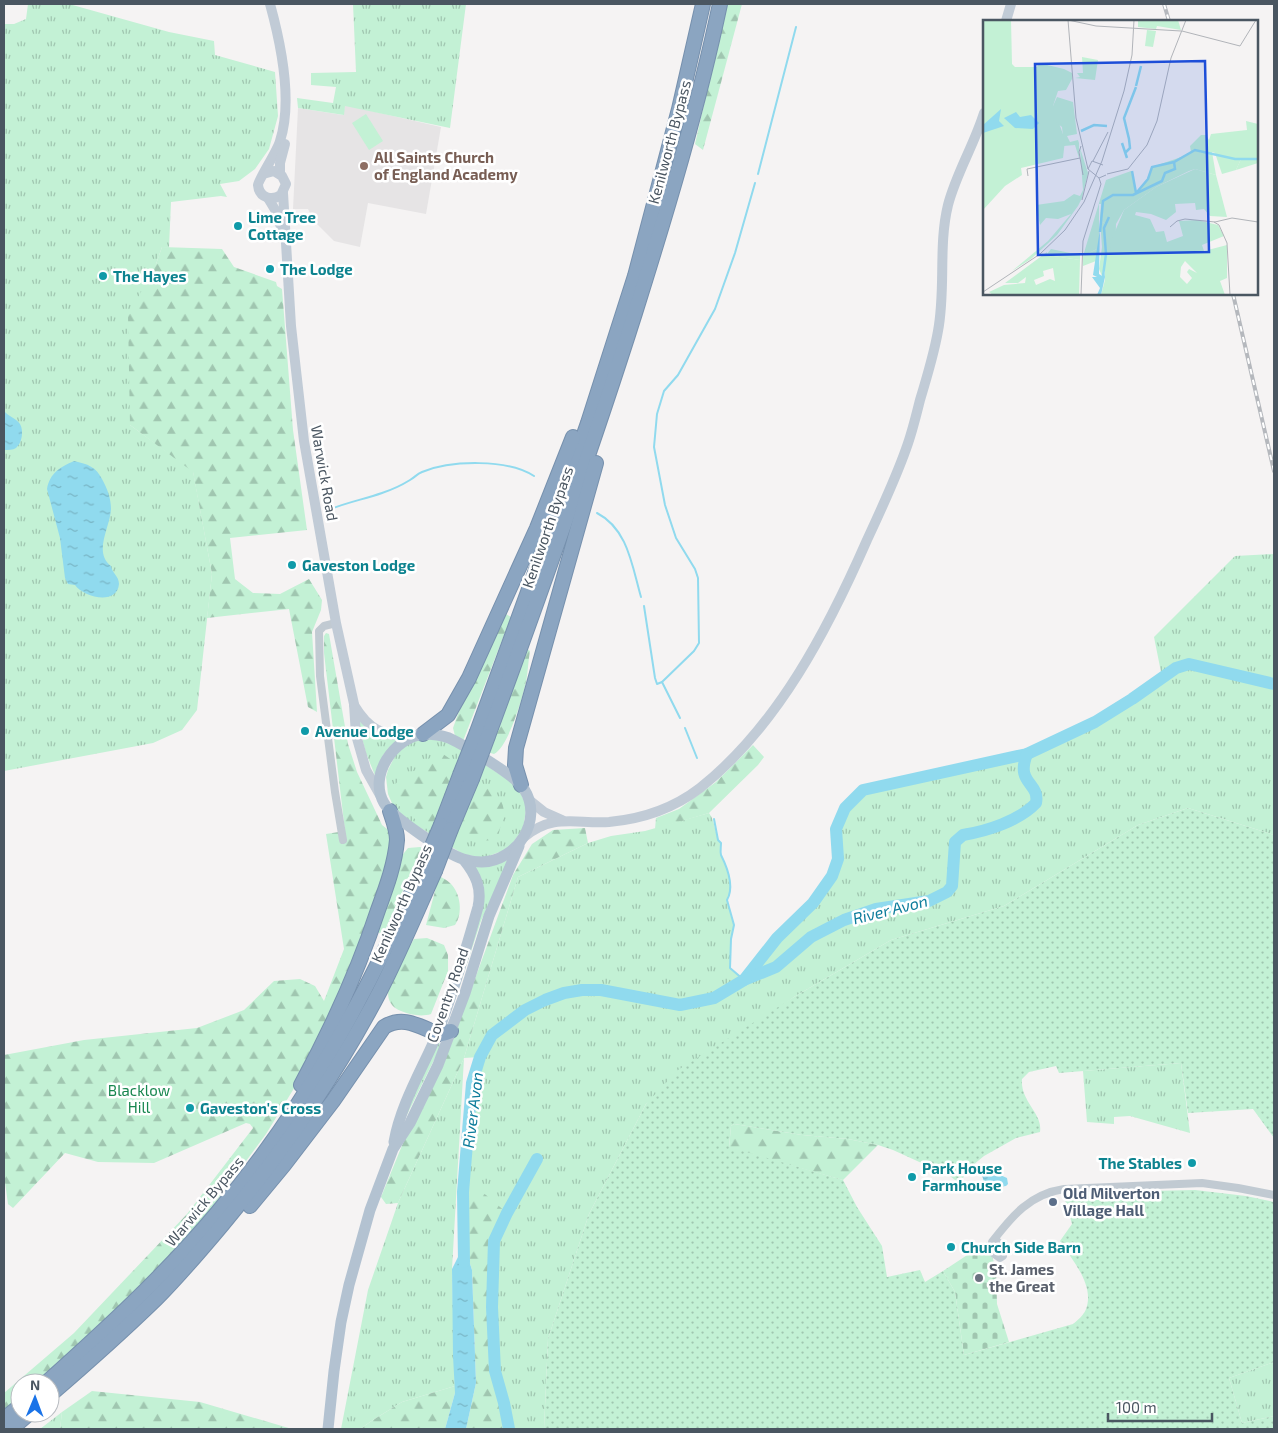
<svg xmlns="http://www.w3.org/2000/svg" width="1278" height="1433" font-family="'Exo 2',sans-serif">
	<defs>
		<pattern id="grass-tufts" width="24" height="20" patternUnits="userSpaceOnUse" patternTransform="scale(1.25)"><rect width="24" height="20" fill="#c3f1d5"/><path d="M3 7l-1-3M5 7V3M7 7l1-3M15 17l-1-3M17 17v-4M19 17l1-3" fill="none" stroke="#a0c6b0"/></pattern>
		<pattern id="forest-firs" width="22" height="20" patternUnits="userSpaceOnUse" patternTransform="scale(1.25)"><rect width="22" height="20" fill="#c3f1d5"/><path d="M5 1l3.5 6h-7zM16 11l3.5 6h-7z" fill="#a0c6b0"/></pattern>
		<pattern id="cemetery-stones" width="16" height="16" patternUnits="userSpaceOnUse" patternTransform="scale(1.25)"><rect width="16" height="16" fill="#c3f1d5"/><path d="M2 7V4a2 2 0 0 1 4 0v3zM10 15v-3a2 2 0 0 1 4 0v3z" fill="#a0c6b0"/></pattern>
		<pattern id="park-dots" width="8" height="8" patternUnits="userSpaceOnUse" patternTransform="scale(1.25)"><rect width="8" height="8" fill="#c3f1d5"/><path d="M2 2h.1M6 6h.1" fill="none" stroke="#a0c6b0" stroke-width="1.8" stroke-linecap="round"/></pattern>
		<pattern id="water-ripples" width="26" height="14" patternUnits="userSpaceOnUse" patternTransform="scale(1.25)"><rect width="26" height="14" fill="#90daee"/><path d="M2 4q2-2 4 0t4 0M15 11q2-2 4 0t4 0" fill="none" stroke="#78b4c4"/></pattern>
	</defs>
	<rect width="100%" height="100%" fill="#f5f3f3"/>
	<polygon fill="#e6e4e5" points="345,105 441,127 426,214 368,203 360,247 334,241 313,220 308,209 293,209 298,108 343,115"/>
	<g fill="url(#grass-tufts)">
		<polygon points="28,4 69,4 169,32 214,41 215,55 275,72 278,116 269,149 255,169 239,181 220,184 227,197 221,196 171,202 169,248 162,247 156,264 130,425 193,471 212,574 197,710 182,730 153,743 4,771 4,24 14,24 26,19"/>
		<polygon points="353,4 466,4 450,128 345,106 344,115 298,108 297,98 333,103 336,87 311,85 311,73 356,72"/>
		<path d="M1274,554V835L1188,808L1138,825L1004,906L891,940L794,997L646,1104L589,1214L548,1339L544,1429H509L504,1403L495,1371L492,1307L494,1241L507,1213L464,1181L472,1083L480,1057L464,1058L452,1269L455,1386L402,1402L373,1420L360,1429H341L368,1290L398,1203L464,1058L518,877L588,843L611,836L645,831L709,813C716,822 714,835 721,843C721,847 720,851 721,855C727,867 735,887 727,900L734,925L731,939L730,968L745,980L777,938L813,903L832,876L838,859L836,829L845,808L863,790L1027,754L1095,722L1132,699L1162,677L1154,637L1235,556Z"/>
		<polygon points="357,720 397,740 383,755 376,778 366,753"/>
		<polygon points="431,738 451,742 517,786 525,803 526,810 523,829 508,849 483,858 463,854 406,819 394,808 388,794 386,777 388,770 396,754 412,741"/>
		<polygon points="509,859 481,921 451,1012 479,918 473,866"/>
		<polygon points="438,1042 441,1045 437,1054 402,1125 401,1124"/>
		<polygon points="1181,1063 1190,1133 1130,1116 1114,1117 1114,1124 1087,1122 1083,1071"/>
		<polygon points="1274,1362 1274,1416 1242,1423 1229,1378"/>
		<polygon points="62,1412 60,1429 40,1429"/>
	</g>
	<g fill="url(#forest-firs)">
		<polygon points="727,4 742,4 703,150 695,144"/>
		<polygon points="162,247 222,249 234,267 276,282 277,286 282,289 293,430 307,530 230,538 235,579 253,593 280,594 309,579 322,600 321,610 312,632 317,712 308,707 289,609 207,618 212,574 193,472 130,425 128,316 156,264"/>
		<polygon points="506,614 511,617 463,741 455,736 453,728 458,714 489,646"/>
		<polygon points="326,633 329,634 348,744 357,772 382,825 391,832 390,852 360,952 304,1072 266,1134 207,1214 140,1288 69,1357 38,1383 20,1383 20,1398 4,1412 4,1393 74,1333 187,1214 253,1128 250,1124 246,1123 154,1163 98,1162 65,1153 13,1208 8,1204 4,1175 4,1055 84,1040 197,1028 244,1010 274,981 300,979 315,986 324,1001 344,949 326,834 345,831 324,653 324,636"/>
		<path d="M526,648L530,651C528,662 528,675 525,686C521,702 508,747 494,754L487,752Z"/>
		<polygon points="753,745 764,757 758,765 709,813 655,829 656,818 679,809 716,782"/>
		<path d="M435,754H443L456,763L432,828L415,819L393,801C392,776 404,779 420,767C425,763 429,758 435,754Z"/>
		<path d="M476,781C490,788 508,799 503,818C501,825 499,831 498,838C483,844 470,838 455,834Z"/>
		<polygon points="585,828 588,843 518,877 464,1058 398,1203 386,1204 381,1197 403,1143 443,1066 513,875 532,844 553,830"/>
		<polygon points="420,847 423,848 419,865 412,870 383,935 376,931 400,858 408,848"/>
		<path d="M439,876C443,878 447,880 450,883C461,893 463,914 455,925L444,928L426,925Z"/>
		<path d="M427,938L444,945L448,955V971L431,1014C422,1017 410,1015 401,1011C370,998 404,958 414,939Z"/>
		<polygon points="734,1124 802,1135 848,1139 878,1145 843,1180 729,1148 731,1126"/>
		<polygon points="464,1181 486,1195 507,1213 494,1241 492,1307 495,1371 504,1403 509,1429 466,1429 476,1383 472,1270 464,1245"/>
		<polygon points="455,1386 455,1393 445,1429 360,1429 373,1420 402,1402"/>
		<polygon points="92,1391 200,1402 292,1429 60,1429 62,1412"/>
	</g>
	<polygon fill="url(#cemetery-stones)" points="987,1242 996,1268 997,1304 1009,1342 964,1355 955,1292 943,1271"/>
	<path fill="url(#park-dots)" d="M1188,808L1274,835V1138L1253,1109L1188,1113L1181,1063L1059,1073L1056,1066L1029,1072L1022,1079C1020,1102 1043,1113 1040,1132L1016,1138L984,1156L967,1170L960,1184L950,1176L893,1150L878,1145L848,1139L802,1135L734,1124L731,1126L729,1147L843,1180L857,1207L882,1246L887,1277L920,1270L925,1282L943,1271L955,1292L964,1355L1073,1324C1078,1320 1084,1315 1086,1309C1095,1285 1072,1260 1060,1241L1072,1224L1063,1193L1195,1190L1246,1196L1274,1202V1362L1229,1378L1242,1423L1274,1416V1429H544L548,1339L589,1214L646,1104L678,1070L794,997L891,940L1004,906L1138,825Z"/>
	<polygon fill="#c3f1d5" points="366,114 383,141 369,150 352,123"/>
	<g fill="url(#water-ripples)">
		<path d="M4,411C8,416 17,419 20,424C24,431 22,443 16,448C13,450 8,450 4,450Z"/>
		<path d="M74,461C88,464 96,467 102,479C107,488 111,498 111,509C110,528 93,552 111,566C112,573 119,576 119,584C117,606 83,597 75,585L68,584L65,578L60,538L47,489C50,473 60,467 74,461Z"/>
		<polygon points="993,1169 998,1174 1007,1178 1008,1184 1006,1186 992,1188 985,1186 982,1175 984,1171"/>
		<polygon points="464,1245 472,1270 476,1383 466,1429 445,1429 455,1393 453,1356 452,1269"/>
	</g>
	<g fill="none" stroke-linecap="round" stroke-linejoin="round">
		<g stroke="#90daee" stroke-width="2">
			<polyline points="758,174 796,27"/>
			<path d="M331,509C348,502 365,499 382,493C391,490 402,485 410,480C415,477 417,474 422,472C451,460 508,459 534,476"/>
			<path d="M597,513C628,529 632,566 641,597"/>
			<polyline points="644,606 655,678 657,684 662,682 680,718"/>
			<polyline points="662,682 694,651 699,643 698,578 695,569 676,538 665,505 654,447 657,414 664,391 678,375 715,309 735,253 755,183"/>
			<polyline points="685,728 697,758"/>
			<path d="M714,819L718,840L721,843C721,847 720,851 721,855C727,867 735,886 727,900L734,925L731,939L730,968L744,980"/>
		</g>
		<g stroke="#90daee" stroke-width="12">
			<polyline points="744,980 777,938 813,903 832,876 838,859 836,829 845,808 863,790 1027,754 1095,722 1132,699 1176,668 1189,664 1274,684"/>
			<path d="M464,1262L463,1192L472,1083L480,1057L492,1035L525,1010L545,1000L564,993L582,990H601L680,1005L714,998L744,980L776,967L811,937L844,920L876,909L929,901L947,892L952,886L955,842L963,835C987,831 1019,821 1036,803C1040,782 1015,784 1027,754"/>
			<polyline points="509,1429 504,1403 495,1371 492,1307 494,1241 507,1213 537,1159"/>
		</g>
		<defs>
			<g id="highway">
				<polyline points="477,732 548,537 588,423 635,276 679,109 703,4"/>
				<polyline points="423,734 448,715 469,678 537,528 573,437"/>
				<path d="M488,736C540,595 590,455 635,313C667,211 698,108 720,4"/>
				<polyline points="521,785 515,765 516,748 596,463"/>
				<polyline points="441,825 460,775"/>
				<polyline points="451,829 472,779"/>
				<path d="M301,1085C332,1028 358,971 378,910C386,888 395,864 397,840C397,830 393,820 390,811"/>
				<path d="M250,1206L284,1165L333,1101L384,1027C400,1017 413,1023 429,1030C432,1031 436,1034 440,1034C444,1034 448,1032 451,1031"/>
				<path d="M46,1383C106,1329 165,1275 217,1213C305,1109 369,991 423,867"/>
				<path d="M50,1395C86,1364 122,1332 156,1299C179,1276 201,1250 222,1225C282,1153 336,1075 380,991C400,952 417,911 435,871"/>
				<polyline points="4,1419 20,1406"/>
				<polyline points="11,1429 30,1413"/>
			</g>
		</defs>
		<use href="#highway" stroke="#7690ad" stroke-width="16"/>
		<g stroke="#c1cad2" stroke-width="8">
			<polyline points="336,623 324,626 319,631 320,676 335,792 343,840"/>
			<path d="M995,1239L1004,1248L1003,1256L1000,1258L993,1253L992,1242C1012,1216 1030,1194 1064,1189L1202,1183L1238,1188L1274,1195"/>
		</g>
		<g stroke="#c1cbd6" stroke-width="10">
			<polyline points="1006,21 1011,4"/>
			<path d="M263,174L274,171L282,176L286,184L281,195C272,201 259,198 258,185C258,180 277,152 280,141C293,101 281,44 270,4"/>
			<polyline points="280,174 280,163 285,144"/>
			<polyline points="283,193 291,326 304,441 336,623 354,704 356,735 366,770 380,795"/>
			<polyline points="268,198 277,213 282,231"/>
			<path d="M354,705C369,730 382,735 410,737"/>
			<polyline points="529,800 544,812 562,820"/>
			<path d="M524,837C554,813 575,824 609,822C642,819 674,808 700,788C778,726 828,629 867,540C881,510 895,480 906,449C912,433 916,416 920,400C927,377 934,354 938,331C946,289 938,246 948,205C956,174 974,145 984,113"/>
		</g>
		<g stroke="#b3c2d1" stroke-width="11">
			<path d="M423,734C431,734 441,735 449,738C464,745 516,776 524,789C544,820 517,861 482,862C476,862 469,861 463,859C447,854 392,817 384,803C368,775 394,738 423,734Z"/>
			<path d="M394,1142C401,1103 423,1068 438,1032C454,991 466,949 478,907C482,888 476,875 464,860"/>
			<polyline points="328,1429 334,1371 341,1322 349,1285 370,1210 393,1149 410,1123 438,1065 465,993 489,916 519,846"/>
		</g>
		<use href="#highway" stroke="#8ba5c1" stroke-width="14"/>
		<defs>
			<g id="rail">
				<polyline points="1164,4 1169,21"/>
				<polyline points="1233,294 1274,471"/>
			</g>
		</defs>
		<use href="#rail" stroke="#b5b8bd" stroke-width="4"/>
		<use href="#rail" stroke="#fff" stroke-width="2" stroke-dasharray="5.5" stroke-linecap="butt"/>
		<defs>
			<g id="highway-bridge">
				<polyline points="460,775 477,732"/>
				<polyline points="472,779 488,736"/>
				<polyline points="423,867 441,825"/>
				<polyline points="435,871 451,829"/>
			</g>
		</defs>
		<use href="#highway-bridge" stroke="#7690ad" stroke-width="16" stroke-linecap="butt"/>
		<use href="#highway-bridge" stroke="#8ba5c1" stroke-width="14"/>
	</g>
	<circle fill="#8d6e63" stroke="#fff" stroke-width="2" cx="364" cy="166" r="5"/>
	<g fill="#0f9aa8" stroke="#fff" stroke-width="2">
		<circle cx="238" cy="226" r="5"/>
		<circle cx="270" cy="269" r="5"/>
		<circle cx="103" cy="276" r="5"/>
		<circle cx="292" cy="565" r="5"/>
		<circle cx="305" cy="731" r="5"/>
		<circle cx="190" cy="1108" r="5"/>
		<circle cx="1192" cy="1163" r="5"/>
		<circle cx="912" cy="1177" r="5"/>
		<circle cx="951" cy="1247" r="5"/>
	</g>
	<circle fill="#5c6f8a" stroke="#fff" stroke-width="2" cx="1053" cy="1202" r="5"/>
	<circle fill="#6b7280" stroke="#fff" stroke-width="2" cx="979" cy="1278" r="5"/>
	<g text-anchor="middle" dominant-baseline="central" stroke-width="5" stroke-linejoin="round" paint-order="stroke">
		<g font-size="15" fill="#4a5661" stroke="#fff">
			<text transform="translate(669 142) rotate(-75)">Kenilworth Bypass</text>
			<text transform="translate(325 473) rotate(80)">Warwick Road</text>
			<text transform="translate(547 527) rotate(-71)">Kenilworth Bypass</text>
			<text transform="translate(401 903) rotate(-66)">Kenilworth Bypass</text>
			<text transform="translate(447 995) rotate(-71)">Coventry Road</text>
			<text transform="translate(204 1201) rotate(-50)">Warwick Bypass</text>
		</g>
		<g font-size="15" font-weight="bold" fill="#785e54" stroke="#fff" text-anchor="start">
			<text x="374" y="157">All Saints Church<tspan x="374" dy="17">of England Academy</tspan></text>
		</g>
		<g font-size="15" font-weight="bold" fill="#0d838f" stroke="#fff" text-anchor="start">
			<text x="248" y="217">Lime Tree<tspan x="248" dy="17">Cottage</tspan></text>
			<text x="280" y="269">The Lodge</text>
			<text x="113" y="276">The Hayes</text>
			<text x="302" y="565">Gaveston Lodge</text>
			<text x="315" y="731">Avenue Lodge</text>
			<text x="200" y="1108">Gaveston's Cross</text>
			<text x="1182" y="1163" text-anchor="end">The Stables</text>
			<text x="922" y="1168">Park House<tspan x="922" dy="17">Farmhouse</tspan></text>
			<text x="961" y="1247">Church Side Barn</text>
		</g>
		<g font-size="15" fill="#17864f" stroke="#fff">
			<text x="139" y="1090">Blacklow<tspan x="139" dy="17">Hill</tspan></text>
		</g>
		<g font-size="15" font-weight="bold" fill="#4e5e75" stroke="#fff" text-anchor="start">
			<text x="1063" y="1193">Old Milverton<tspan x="1063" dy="17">Village Hall</tspan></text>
		</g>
		<g font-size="15" font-weight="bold" fill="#5b616d" stroke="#fff" text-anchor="start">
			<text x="989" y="1269">St. James<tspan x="989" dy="17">the Great</tspan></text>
		</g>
		<g font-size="16" font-style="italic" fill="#0c7c9b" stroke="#fff">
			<text transform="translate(890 909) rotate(-14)">River Avon</text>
			<text transform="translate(472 1110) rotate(-83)">River Avon</text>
		</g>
	</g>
	<g transform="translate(983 20)">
		<rect width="275" height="275" fill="#f5f3f3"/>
		<path d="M0,0H28L29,44L32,47H54L56,43L81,49L89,53V59L83,70L75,71L70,86L82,120L80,138L38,148L39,155L22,166L0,190ZM155,0H195L198,10L174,6L173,9L155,7ZM164,10L173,11L170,27L162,26ZM99,37L115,40L112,60L92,58L97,57L94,53H100ZM263,101L275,104V139H258L253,150L239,154L232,133L229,132L233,155L212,149L206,151L173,167L141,190L133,204L131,275H118L122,260V204L117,200L118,184H116V228L100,236L123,160L148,151L154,173L165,159L169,147L204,135L208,132L207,126L218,115H223L226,120L228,114L264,110ZM64,232V235L97,240L96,275H10L6,272L21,265L42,263L43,257L35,263H22ZM70,248L72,261L67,259L53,265L51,260L61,256L60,251Z" fill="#c3f1d5" fill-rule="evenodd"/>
		<path d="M74,77L90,82L94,114L84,116L87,122L95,120L96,123V138L92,125L81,126L79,107L70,100V86ZM97,128L105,153L99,178L95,186L74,215L48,239L29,251L65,221L88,194L75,199L63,198L57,205L53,185L81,181L91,174L97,176L100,170ZM258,139H275V143L253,150ZM117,200L122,204L123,234L119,256L116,249L119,227ZM116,228L113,241L100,246V236ZM68,229L97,235V240L63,235Z" fill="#c3f1d5"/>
		<path d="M212,149L233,155L244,197L227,196L221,189L213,190L212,183L192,184L193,192L183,200L168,194L153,192L152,195L167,199L173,212L181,211L184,222L200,216L196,201L214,200L235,205L241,216L219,225L221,231L244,225V258L237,261L242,275H131L127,262L128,221L141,190L173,167ZM202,241L214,253L206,249L204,252L209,258L204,264L197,257L198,247Z" fill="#c3f1d5" fill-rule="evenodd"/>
		<path d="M18,89L16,101L21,106L0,113V105ZM33,92L37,97L48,95L56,103L50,109L32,108L21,98ZM117,209L116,254L119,256L121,252L122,257L118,275H114L117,268L109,257H114L110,255Z" fill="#90daee"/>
		<path fill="none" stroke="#90daee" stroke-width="2.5" d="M153,66L158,46M98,111L111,105L124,106M139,123L144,138M142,133L147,128L146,119L141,98L153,67M149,151L153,173M154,172L165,159L169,147L191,142L212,130L252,139H275M117,212L120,181L130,175H150L179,161L182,153L192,149L191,142M120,256L123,234L121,208L126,197"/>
		<path fill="none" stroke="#b1b4b9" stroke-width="1" d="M85,0L93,98L105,149M85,0L113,6L198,11M199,11L257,26L273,0M98,126L96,132L100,155M110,141L125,112M120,145L109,141L105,149L116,158L123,155M124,154L145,149L164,125L174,101L188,38L203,0M45,156L44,149L97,138M99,180L106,151M231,202L236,205L244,223L247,275M187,207L194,201L202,199L232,202L249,198L275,202M0,272L57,234L82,210L101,182L119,141L141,71L149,35L151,0M98,275L100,221L118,164L116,158"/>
		<path fill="#1d4ed8" fill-opacity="0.15" stroke="#1d4ed8" stroke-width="2.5" d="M222,41L226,232L55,235L52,44Z"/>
		<rect width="275" height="275" fill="none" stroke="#4a5661" stroke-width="2.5"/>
	</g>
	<rect width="1278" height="1433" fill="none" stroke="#4a5661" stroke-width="10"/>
	<g transform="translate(35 1398) rotate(1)"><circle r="24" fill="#ffffff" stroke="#b7bbc0"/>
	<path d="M0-4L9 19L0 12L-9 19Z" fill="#1a73e8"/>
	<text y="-8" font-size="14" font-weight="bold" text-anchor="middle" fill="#4a5661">N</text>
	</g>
	<path d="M1108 1413v8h104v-8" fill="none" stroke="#4a5661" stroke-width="2.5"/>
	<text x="1116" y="1413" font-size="15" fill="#4a5661" stroke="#ffffff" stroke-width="4" paint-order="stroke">100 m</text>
</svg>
